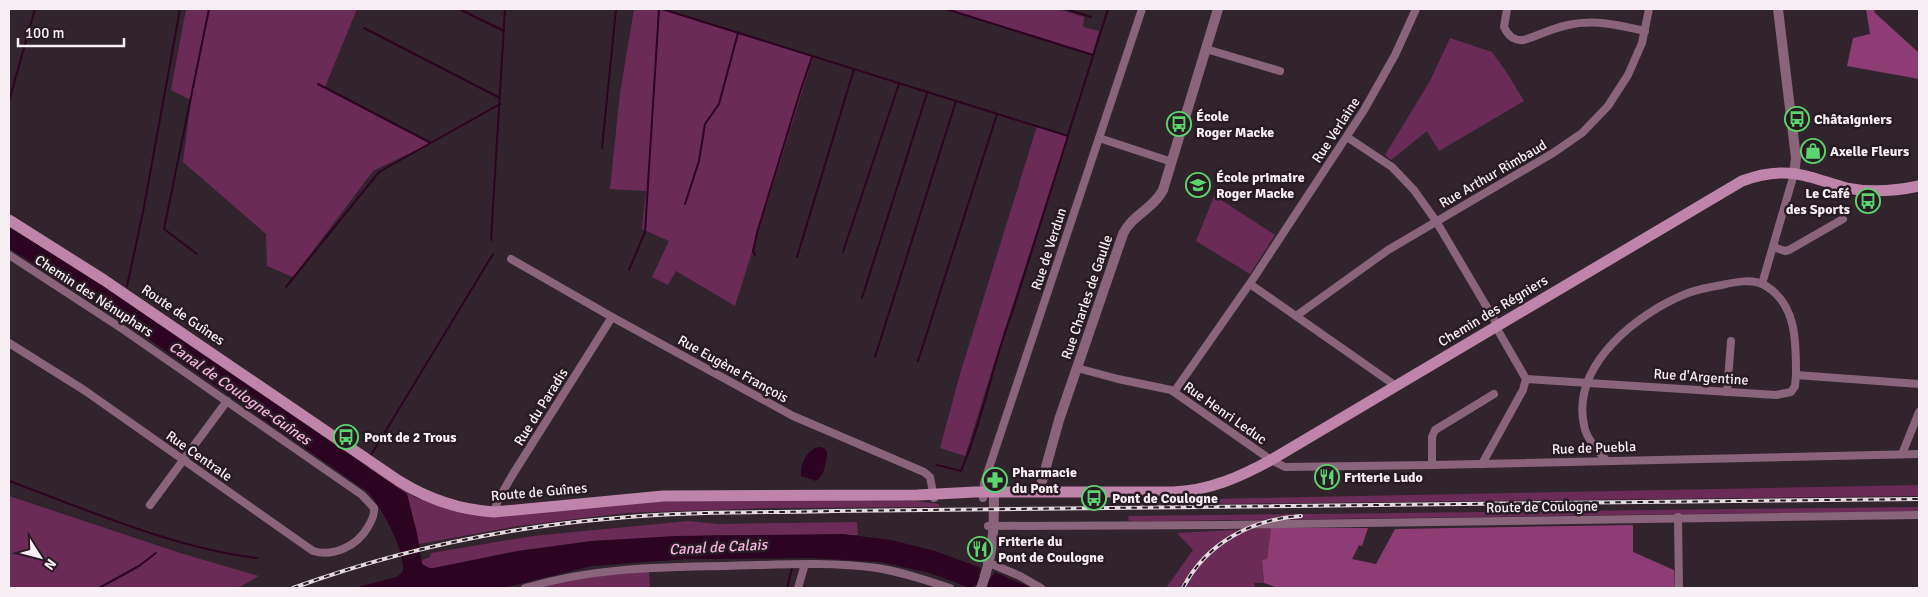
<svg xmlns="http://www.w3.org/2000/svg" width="1928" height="597" font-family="Signika,sans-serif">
	<rect width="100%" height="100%" fill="#32242c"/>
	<g fill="#6b2b57">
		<polygon points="186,9 357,9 325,87 431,143 373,171 293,277 267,266 266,234 183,162 191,100 171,90"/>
		<polygon points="634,9 662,9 813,57 735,306 676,271 668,285 652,277 669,241 642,229 646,191 610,189 620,93"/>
		<polygon points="944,9 1058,9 1084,17 1083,27 1099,31 1092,55"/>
		<polygon points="1450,38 1492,52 1507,73 1524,101 1439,151 1427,131 1391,160 1385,155 1430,81"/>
		<polygon points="1037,126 1068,136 1007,322 965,456 940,448 960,374"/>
		<polygon points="1215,194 1221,200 1275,235 1250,274 1196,241"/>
		<polygon points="370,467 414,497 445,508 737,499 916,501 939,504 939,507 773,508 625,513 518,526 419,544 407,494 367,468"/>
		<polygon points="1919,485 1919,496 1128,505 1128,497 1201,494 1208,499"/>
		<polygon points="9,496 180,553 259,576 238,588 9,588"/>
		<polygon points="1919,507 1919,511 1168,521 1129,521 1128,516"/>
		<polygon points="688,521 718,524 857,522 858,535 717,535 592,541 518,551 434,568 429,568 422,564 422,560 430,557 431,553 533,536"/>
		<polygon points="1271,528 1267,559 1262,561 1264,583 1254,583 1255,588 1166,588 1193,550 1177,533"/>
		<polygon points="649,571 650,588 539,588 589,575"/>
	</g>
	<g fill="#8d3d73">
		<polygon points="1866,9 1876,9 1874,12 1919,53 1919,79 1847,66 1853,38 1870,34"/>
		<polygon points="1633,525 1633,552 1674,570 1675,588 1278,588 1264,583 1262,560 1267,559 1271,528 1368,528 1362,546 1359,545 1352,559 1376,564 1395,529"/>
	</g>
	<g fill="#2c0320">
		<path d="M9,227L81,271L407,494L417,533L422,564L429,568H434L518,551L592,541L675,536L843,534L891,540L935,551L981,568L978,576L990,579L995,572L1031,588H984L975,585L970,588L930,573L880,562L811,558L687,559L592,566L503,588H354L397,577L403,571C404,548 383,511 369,493L114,315L9,248Z"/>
		<path d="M819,447L824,448L827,451C827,461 825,475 816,481L801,476C800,464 807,449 819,447Z"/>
	</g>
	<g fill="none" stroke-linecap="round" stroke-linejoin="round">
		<g stroke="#2c0320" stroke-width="2">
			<polyline points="459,9 504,31"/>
			<path d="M662,9L1068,136L1012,313C992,365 983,420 961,471L937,465"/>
			<polyline points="946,9 1093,55"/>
			<polyline points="1066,9 1091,17"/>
			<polyline points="364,28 500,98"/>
			<polyline points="318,84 431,143"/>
			<polyline points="9,101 35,9"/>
			<polyline points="1068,135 1108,9"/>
			<polyline points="602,148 616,9"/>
			<polyline points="685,204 699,161 705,124 719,104 738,33"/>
			<polyline points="491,240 505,9"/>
			<polyline points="843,252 899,84"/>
			<polyline points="197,254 164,229 209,9"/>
			<polyline points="755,255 753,251 757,233 801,89 812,57"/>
			<polyline points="797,257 854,69"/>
			<polyline points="629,270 645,232 659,9"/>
			<polyline points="127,286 143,212 180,9"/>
			<polyline points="286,287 379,172 500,104"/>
			<polyline points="862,298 927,93"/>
			<polyline points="875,357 956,101"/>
			<polyline points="918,361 997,114"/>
			<polyline points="371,455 493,254"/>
			<path d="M9,481C88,510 173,548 257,558"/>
			<polyline points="99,588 139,566 156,553"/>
			<polyline points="787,588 792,568"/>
		</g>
		<g stroke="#89647a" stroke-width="8">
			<path d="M1507,9L1504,27C1508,36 1514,41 1524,40C1539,35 1553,28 1568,25C1594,19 1619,25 1645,31"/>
			<polyline points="1206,49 1280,71"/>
			<polyline points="1347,137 1392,167 1414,190 1436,221 1498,326"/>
			<polyline points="1099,138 1172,162"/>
			<polyline points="1773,247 1785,251 1789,250 1843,219"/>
			<path d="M9,255L124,330L362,495L374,508C375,516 371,521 368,527C357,546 334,557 313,551L84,390L9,343"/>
			<polyline points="511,259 612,317 793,416 924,472 930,477 934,498"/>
			<polyline points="1250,284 1396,386"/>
			<polyline points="1762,284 1794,174"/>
			<polyline points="1296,316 1388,250 1553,153 1582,133 1608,106 1628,75 1642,43 1649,9"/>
			<polyline points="1496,327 1526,379"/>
			<polyline points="1077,368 1118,379 1171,390 1271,460 1285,467 1432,465 1919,454"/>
			<polyline points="1526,379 1776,395 1791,392 1795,386 1796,375 1919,384"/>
			<polyline points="1174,392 1253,279 1364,110 1395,55 1416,9"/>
			<polyline points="1727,392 1731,341"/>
			<polyline points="1902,454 1919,412"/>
			<path d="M1606,460C1598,450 1586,439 1584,425C1571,364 1639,312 1688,293C1699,289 1710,287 1722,285C1735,282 1753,278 1766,286C1797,305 1796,343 1796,375"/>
			<polyline points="1482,464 1523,390 1526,379"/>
			<polyline points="1432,465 1432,437 1435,430 1494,394"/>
			<polyline points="983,498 984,483 1142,9"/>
			<polyline points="150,505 227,401"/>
			<polyline points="494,512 498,500 513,474 612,317"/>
			<polyline points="1678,517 1679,588"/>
			<polyline points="988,526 1224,525 1919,515"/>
			<polyline points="987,562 1020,576 1041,588"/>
			<path d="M525,588C592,568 655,567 725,566C775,565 827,561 877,568C902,572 926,580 950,588"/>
			<polyline points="798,588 805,564"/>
		</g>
		<g stroke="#89647a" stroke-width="10">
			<polyline points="1778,9 1796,158 1794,174"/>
			<path d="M1039,492L1059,420L1123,234C1131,216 1154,208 1163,190L1218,9"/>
			<path d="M981,588C994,553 994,529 994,492"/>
		</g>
		<path stroke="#bf84a9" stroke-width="11" d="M9,220L104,280L399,481C428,499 460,510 494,512L663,496L918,495L975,492H1173C1208,491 1240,477 1271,460L1742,181C1763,173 1787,170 1810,177C1822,180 1834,185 1847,188C1871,193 1895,191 1919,186"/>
		<defs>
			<g id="rail">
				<path d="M293,588C397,550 507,527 617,518C689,511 761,513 833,511L1919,499"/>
				<path d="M1183,588C1206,543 1252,519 1301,516"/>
			</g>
		</defs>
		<use href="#rail" stroke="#e3d9de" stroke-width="4"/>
		<use href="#rail" stroke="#281b23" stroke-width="2" stroke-dasharray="5.5" stroke-linecap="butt"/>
	</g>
	<defs>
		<symbol id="bus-ring" viewBox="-11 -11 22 22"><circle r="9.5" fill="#281b23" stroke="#5bd56d" stroke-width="1.5"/><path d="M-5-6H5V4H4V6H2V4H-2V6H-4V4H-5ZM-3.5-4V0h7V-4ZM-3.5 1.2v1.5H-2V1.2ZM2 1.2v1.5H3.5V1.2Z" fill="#5bd56d"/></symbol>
		<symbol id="shop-ring" viewBox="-11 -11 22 22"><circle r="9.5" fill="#281b23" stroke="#5bd56d" stroke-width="1.5"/><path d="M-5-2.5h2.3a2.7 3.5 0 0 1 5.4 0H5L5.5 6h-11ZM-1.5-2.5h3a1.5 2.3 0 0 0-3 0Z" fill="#5bd56d"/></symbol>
		<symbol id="school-ring" viewBox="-11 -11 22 22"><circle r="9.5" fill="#281b23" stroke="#5bd56d" stroke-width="1.5"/><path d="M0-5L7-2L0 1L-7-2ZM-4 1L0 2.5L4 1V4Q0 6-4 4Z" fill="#5bd56d"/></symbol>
		<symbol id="restaurant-ring" viewBox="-11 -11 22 22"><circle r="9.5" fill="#281b23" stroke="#5bd56d" stroke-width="1.5"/><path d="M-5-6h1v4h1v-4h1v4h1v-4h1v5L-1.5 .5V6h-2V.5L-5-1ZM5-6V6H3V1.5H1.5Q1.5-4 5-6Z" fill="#5bd56d"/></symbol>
		<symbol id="pharmacy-ring" viewBox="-11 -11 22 22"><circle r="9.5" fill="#281b23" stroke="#5bd56d" stroke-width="1.5"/><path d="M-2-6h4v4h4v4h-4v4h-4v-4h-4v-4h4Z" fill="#5bd56d"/></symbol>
	</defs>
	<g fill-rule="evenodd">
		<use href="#bus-ring" x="1783" y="105" width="28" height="28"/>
		<use href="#bus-ring" x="1165" y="110" width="28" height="28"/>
		<use href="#shop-ring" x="1799" y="137" width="28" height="28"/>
		<use href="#school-ring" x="1184" y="171" width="28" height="28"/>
		<use href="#bus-ring" x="1854" y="187" width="28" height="28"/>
		<use href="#bus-ring" x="332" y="423" width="28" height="28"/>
		<use href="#restaurant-ring" x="1313" y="463" width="28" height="28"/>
		<use href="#pharmacy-ring" x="981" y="466" width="28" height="28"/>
		<use href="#bus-ring" x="1080" y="484" width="28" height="28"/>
		<use href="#restaurant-ring" x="966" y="535" width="28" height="28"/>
	</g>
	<g text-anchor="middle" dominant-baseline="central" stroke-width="5" stroke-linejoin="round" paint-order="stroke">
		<g font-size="14" font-weight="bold" fill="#f8eff4" stroke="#281b23" text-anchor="start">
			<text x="1196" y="116">École<tspan x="1196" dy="16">Roger Macke</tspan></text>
			<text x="1814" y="119">Châtaigniers</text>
			<text x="1830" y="151">Axelle Fleurs</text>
			<text x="1216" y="177">École primaire<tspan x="1216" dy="16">Roger Macke</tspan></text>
			<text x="1850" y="193" text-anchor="end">Le Café<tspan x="1850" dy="16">des Sports</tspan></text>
			<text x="364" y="437">Pont de 2 Trous</text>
			<text x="1012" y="472">Pharmacie<tspan x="1012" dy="16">du Pont</tspan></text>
			<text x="1344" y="477">Friterie Ludo</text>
			<text x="1112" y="498">Pont de Coulogne</text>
			<text x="998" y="541">Friterie du<tspan x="998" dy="16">Pont de Coulogne</tspan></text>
		</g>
		<g font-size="14" fill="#f8eff4" stroke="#281b23">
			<text transform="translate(1336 130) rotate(-57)">Rue Verlaine</text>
			<text transform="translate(1493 174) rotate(-30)">Rue Arthur Rimbaud</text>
			<text transform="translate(1049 249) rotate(-72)">Rue de Verdun</text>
			<text transform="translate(94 296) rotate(33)">Chemin des Nénuphars</text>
			<text transform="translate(1087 297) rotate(-71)">Rue Charles de Gaulle</text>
			<text transform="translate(1493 311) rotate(-31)">Chemin des Régniers</text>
			<text transform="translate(183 315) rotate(34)">Route de Guînes</text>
			<text transform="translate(733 369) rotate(29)">Rue Eugène François</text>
			<text transform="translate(1701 377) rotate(4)">Rue d'Argentine</text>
			<text transform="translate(541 407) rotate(-58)">Rue du Paradis</text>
			<text transform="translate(1225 413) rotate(35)">Rue Henri Leduc</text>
			<text transform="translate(1594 448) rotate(-2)">Rue de Puebla</text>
			<text transform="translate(199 456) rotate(35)">Rue Centrale</text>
			<text transform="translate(539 492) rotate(-5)">Route de Guînes</text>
			<text transform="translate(1542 507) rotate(-1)">Route de Coulogne</text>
		</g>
		<g font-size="15" font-style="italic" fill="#f9b5df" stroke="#281b23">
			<text transform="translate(240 393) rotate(35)">Canal de Coulogne-Guînes</text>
			<text transform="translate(718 547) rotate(-3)">Canal de Calais</text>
		</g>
	</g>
	<rect width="1928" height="597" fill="none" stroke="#f8eff4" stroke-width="20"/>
	<g transform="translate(40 557) rotate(126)" stroke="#281b23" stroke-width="4" paint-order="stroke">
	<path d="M0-4L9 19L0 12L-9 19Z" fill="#f8eff4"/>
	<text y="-8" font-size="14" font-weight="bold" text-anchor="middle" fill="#f8eff4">N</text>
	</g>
	<path d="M18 38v8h106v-8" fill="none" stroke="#f8eff4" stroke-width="2.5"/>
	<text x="25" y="38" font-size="15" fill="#f8eff4" stroke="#281b23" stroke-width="4" paint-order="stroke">100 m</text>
</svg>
